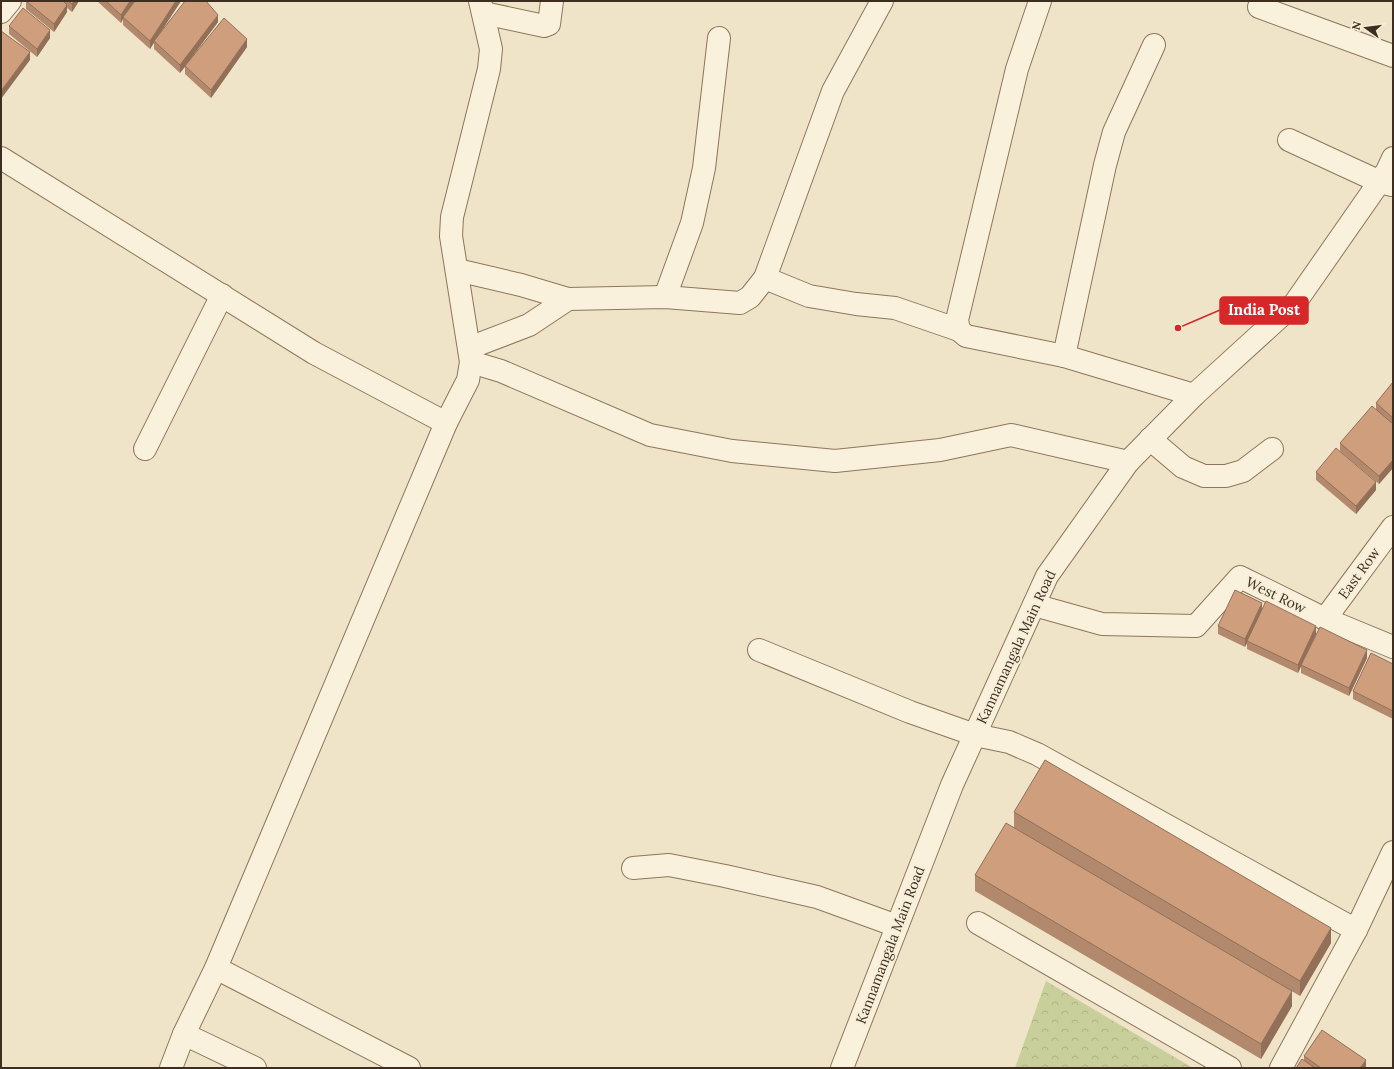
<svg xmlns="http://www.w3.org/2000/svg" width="1394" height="1069" font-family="Lora,serif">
	<defs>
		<pattern id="forest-crowns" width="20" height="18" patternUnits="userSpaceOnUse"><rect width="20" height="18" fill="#c9cf9b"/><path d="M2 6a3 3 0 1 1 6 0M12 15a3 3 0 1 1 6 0" fill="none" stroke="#aeb285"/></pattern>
	</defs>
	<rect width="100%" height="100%" fill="#f0e4c8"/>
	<polygon fill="url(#forest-crowns)" points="1046,981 1193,1068 1015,1068"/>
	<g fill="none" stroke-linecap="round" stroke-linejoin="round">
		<defs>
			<g id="minor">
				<polyline points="1040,1 1017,69 957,320 959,330 966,336 1064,356 1194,395"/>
				<polyline points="1259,7 1393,56"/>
				<polyline points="1,12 10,1"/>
				<polyline points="484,13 544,26 549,24 552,1"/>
				<polyline points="1289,140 1380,182 1392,185"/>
				<polyline points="1,158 314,353 446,423"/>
				<polyline points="457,270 521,285 568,299 665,297 740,303 750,297 765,278 833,91 882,1"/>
				<polyline points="765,278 809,296 856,304 895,308 959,330"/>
				<polyline points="665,297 692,223 704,168 719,38"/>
				<polyline points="469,348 529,325 568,299"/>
				<polyline points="1064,356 1105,165 1114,132 1154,45"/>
				<polyline points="471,362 501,371 650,435 732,451 835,461 940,450 1011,435 1128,462"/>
				<polyline points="1150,439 1183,467 1204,476 1226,476 1243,471 1272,449"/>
				<polyline points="145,449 222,295"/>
				<polyline points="1034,605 1102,624 1196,626 1240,577 1325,619 1393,647"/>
				<polyline points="1325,619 1393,527"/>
				<polyline points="759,650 910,712 975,735 1009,742 1037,754 1356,930"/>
				<polyline points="633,868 669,865 725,876 817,897 897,926"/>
				<polyline points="978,923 1230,1068"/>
				<polyline points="216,968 409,1068"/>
				<polyline points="184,1034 255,1068"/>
				<polyline points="171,1068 184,1034 216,968 446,423 468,380 471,362 451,236 452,217 489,69 491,49 480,1"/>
				<polyline points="842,1068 952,785 1047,576 1128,462 1194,395 1295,303 1387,171 1393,158"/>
				<polyline points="1281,1068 1356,930 1393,852"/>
			</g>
		</defs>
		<use href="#minor" stroke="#8d765c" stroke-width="24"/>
		<use href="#minor" stroke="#faf1dc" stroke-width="22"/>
	</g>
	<g fill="#b2896c">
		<polygon points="26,1 79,1 72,12 67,8 67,12 54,32 26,9"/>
		<polygon points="97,1 181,1 157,37 218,22 189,61 247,47 211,98 185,74 185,67 180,73 154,49 154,42 150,49 123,25 123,19 121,23"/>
		<polygon points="9,26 50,38 37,57 9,34"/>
		<polygon points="1393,382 1393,468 1379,484 1340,451 1340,443 1376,409 1376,403"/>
		<polygon points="1316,472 1376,490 1356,514 1316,480"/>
		<polygon points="1262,609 1316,634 1367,658 1349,696 1301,673 1301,666 1298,673 1247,649 1247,643 1245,647 1218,634 1218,626"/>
		<polygon points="1393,664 1393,719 1353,699 1353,691"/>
		<polygon points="1014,812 1331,943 1300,996 1191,932 1292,1006 1261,1059 975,891 975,875 1014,827"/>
		<polygon points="1304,1056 1366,1068 1296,1068 1304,1060"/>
	</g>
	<g fill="#916f58">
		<polygon points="74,1 79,1 72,12 72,4"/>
		<polygon points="130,1 135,1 123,17 123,19 121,23 121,15"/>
		<polygon points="176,1 181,1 150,49 150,41"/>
		<polygon points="67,5 67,12 54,32 54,24"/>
		<polygon points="218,15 218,22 180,73 180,65"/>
		<polygon points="50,30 50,38 37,57 37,49"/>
		<polygon points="247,39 247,47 211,98 211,90"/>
		<polygon points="30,52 30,60 1,99 1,91"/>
		<polygon points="1393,460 1393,468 1379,484 1379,476"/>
		<polygon points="1376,482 1376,490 1356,514 1356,506"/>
		<polygon points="1262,603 1262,611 1247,641 1247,643 1245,647 1245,639"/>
		<polygon points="1316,626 1316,634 1298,673 1298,665"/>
		<polygon points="1367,650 1367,658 1349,696 1349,688"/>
		<polygon points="1331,928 1331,943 1300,996 1300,981"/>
		<polygon points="1292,991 1292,1006 1261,1059 1261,1044"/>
		<polygon points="1366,1060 1366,1068 1360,1068"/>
	</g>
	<g fill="#cf9f7d" stroke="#916f58">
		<polygon points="26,1 63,1 67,5 54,24"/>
		<polygon points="68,1 74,1 72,4"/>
		<polygon points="106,1 130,1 121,15"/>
		<polygon points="135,1 176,1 150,41 123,17"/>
		<polygon points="185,1 206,1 218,15 180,65 154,41"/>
		<polygon points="23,8 50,30 37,49 9,26"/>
		<polygon points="224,18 247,39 211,90 185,66"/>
		<polygon points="1,31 30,52 1,91"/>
		<polygon points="1393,382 1393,418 1376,403"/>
		<polygon points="1372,406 1393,424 1393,460 1379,476 1340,443"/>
		<polygon points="1336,448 1376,482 1356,506 1316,472"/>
		<polygon points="1235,590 1262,603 1245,639 1218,626"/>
		<polygon points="1266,601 1316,626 1298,665 1247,641"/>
		<polygon points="1320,627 1367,650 1349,688 1301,665"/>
		<polygon points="1371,653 1393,664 1393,711 1353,691"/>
		<polygon points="1045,760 1331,928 1300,981 1014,812"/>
		<polygon points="1006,823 1292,991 1261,1044 975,875"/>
		<polygon points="1322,1030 1366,1060 1360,1068 1321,1068 1304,1056"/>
		<polygon points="1302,1059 1315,1068 1296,1068"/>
	</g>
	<g text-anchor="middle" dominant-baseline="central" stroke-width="4" stroke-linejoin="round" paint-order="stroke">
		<g font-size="14" fill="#3d2e20" stroke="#f7eed8">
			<text transform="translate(1359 573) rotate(-54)">East Row</text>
			<text transform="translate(1276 595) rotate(26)">West Row</text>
			<text transform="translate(1016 647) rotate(-65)">Kannamangala Main Road</text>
			<text transform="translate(890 945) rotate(-69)">Kannamangala Main Road</text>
		</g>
	</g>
	<path fill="none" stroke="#d62828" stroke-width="1.5" d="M1178 328L1220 310"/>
	<circle fill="#d62828" stroke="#f7eed8" stroke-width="1.5" cx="1178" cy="328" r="4"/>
	<rect fill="#d62828" stroke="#d62828" stroke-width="1.5" x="1220" y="297" width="88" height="27" rx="4"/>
	<g font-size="15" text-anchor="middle" font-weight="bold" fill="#fff">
		<text x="1264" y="315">India Post</text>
	</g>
	<rect width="1394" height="1069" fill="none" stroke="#3d2e20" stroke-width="4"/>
	<g transform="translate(1366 28) rotate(284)" stroke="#f7eed8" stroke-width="3" paint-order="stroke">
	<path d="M0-3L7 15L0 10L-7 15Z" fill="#3d2e20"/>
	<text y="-6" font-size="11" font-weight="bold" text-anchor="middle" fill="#3d2e20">N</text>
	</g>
</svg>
